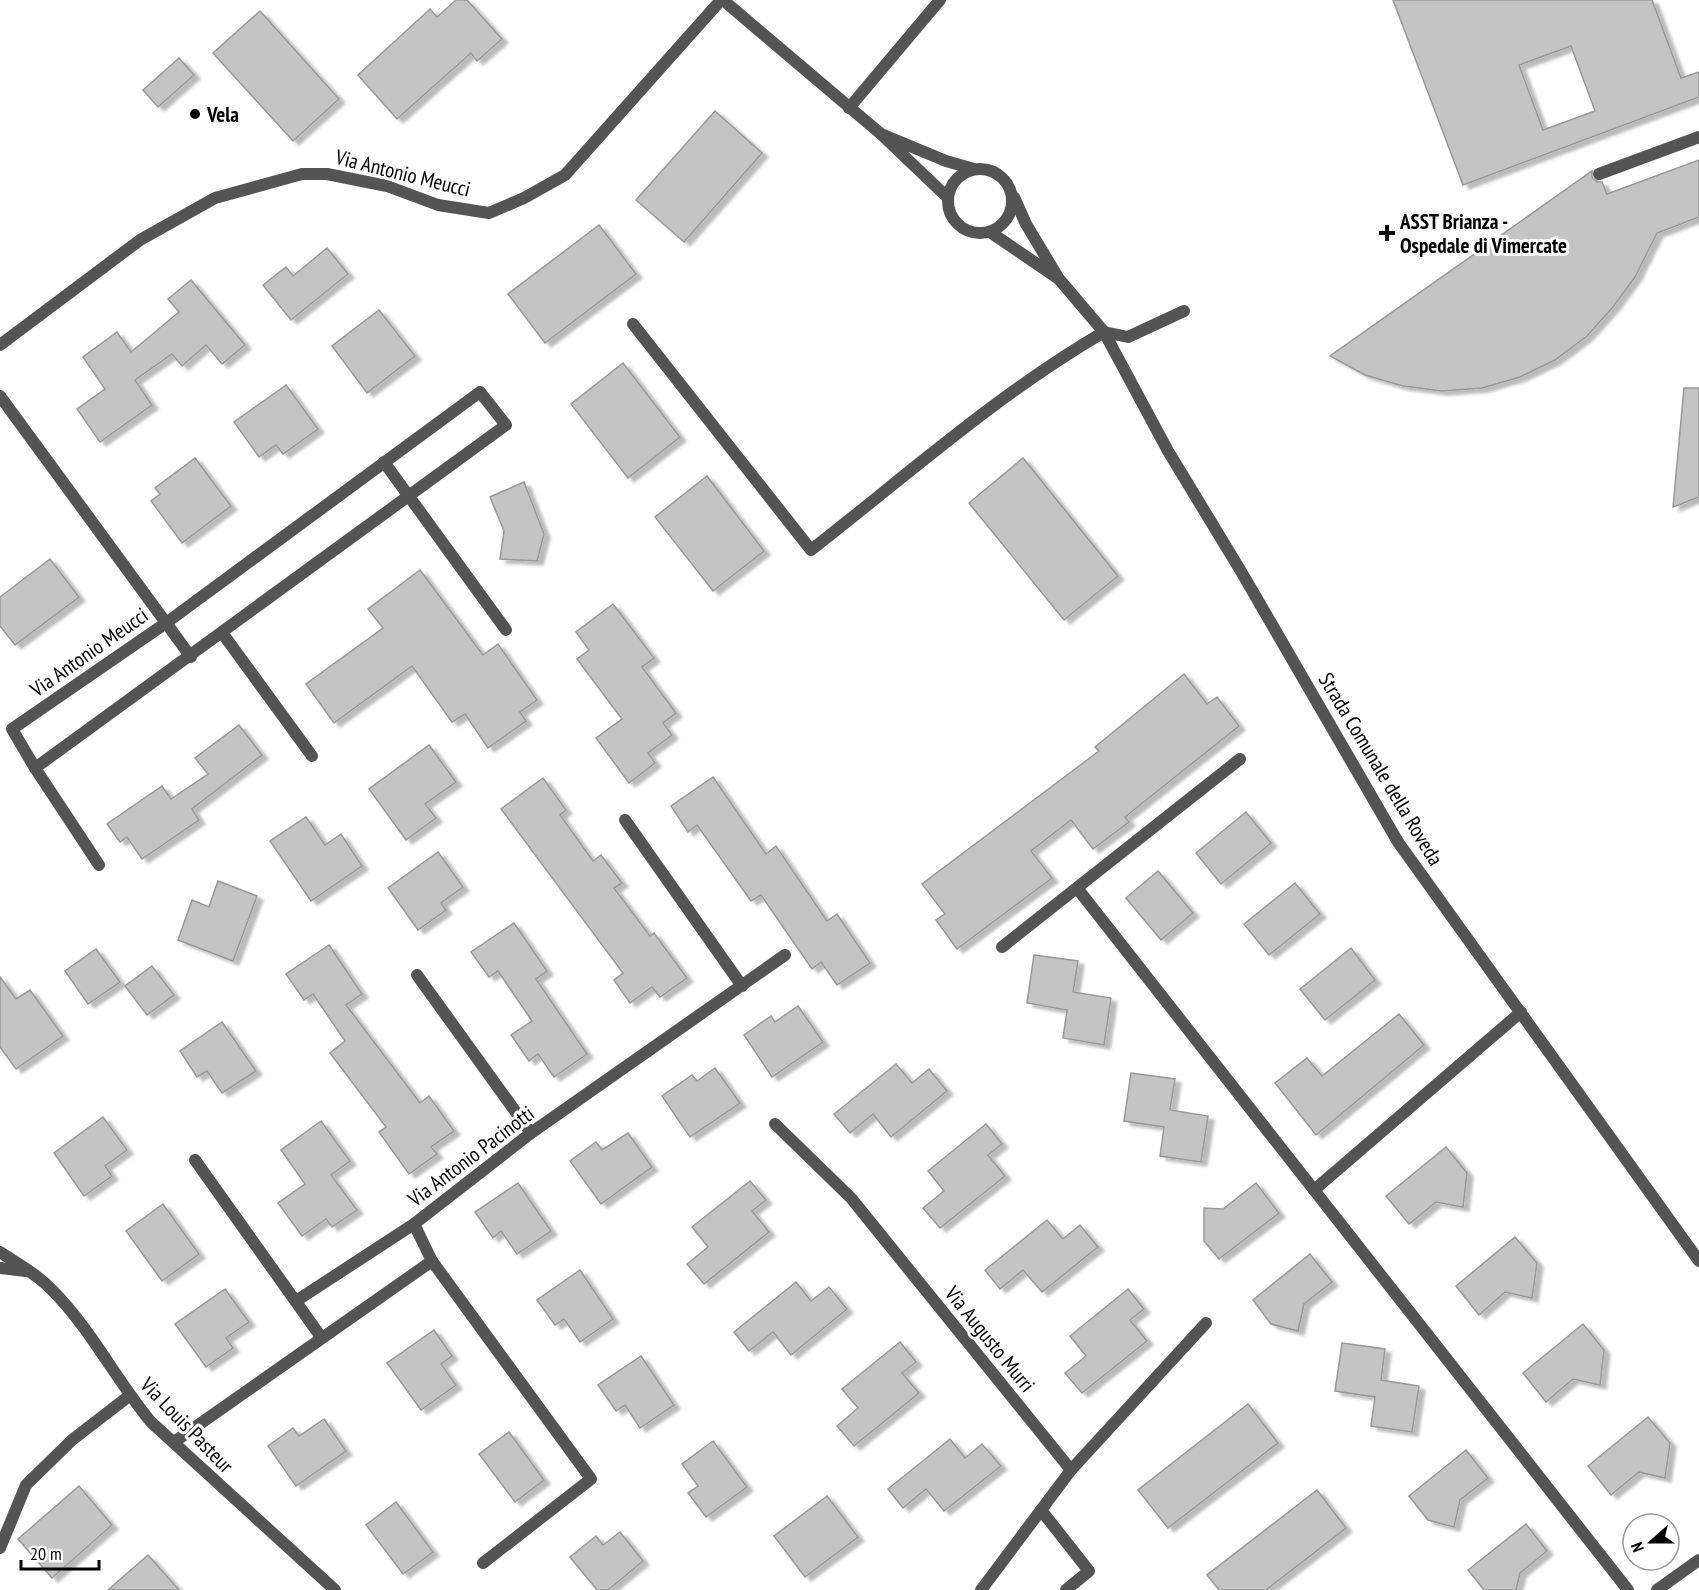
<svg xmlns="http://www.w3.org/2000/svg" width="1699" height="1590" font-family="'PT Sans Narrow',sans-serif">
	<defs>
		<filter id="shadow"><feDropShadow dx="6" dy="4" stdDeviation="1.5" flood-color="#0004"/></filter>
	</defs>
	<rect width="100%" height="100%" fill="#fff"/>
	<g fill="#c4c4c4" stroke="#989898" stroke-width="1.5" fill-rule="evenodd" filter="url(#shadow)">
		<polygon points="456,0 467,0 502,39 477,61 471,53 397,119 358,75 430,9 437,17"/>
		<path d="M1393,0H1652L1681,78L1699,72V97L1463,185ZM1571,46L1595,111L1543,130L1519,65Z"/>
		<polygon points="260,11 339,99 293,141 213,53"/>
		<polygon points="179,58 194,75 158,107 143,90"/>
		<polygon points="715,111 762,153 684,242 636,200"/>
		<polygon points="1699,160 1699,217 1657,233 1635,277 1613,307 1587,336 1555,360 1520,377 1482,388 1442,391 1403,386 1365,375 1330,356 1592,171 1592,177 1597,182 1602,182 1607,194"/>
		<polygon points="599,225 636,274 545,343 508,294"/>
		<polygon points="327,248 348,274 291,320 263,285 286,267 293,276"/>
		<polygon points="191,280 245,345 222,364 206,345 182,366 172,354 135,380 152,405 100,442 77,409 105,389 83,357 117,332 131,352 179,312 168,299"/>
		<polygon points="379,310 415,356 367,393 332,346"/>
		<polygon points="623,363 680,437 628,478 571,404"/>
		<polygon points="286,385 318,429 283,454 276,445 259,457 234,422"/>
		<polygon points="1684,388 1699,388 1699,497 1673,507"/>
		<polygon points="195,458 231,506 182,543 151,501 160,494 155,488"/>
		<polygon points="1023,458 1118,576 1064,620 969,503"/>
		<polygon points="707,476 764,551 713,591 655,517"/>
		<polygon points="524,482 544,534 537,561 500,559 504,531 490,497"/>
		<polygon points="50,559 79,597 15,645 0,626 0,597"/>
		<polygon points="420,570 483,655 498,644 537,700 520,712 526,721 488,748 465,714 452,722 412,666 334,723 306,684 383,628 368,609"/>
		<polygon points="613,604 654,658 642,667 676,713 663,723 672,735 648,753 655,763 629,783 596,738 622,719 577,659 589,650 576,632"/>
		<polygon points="1184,674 1207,704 1217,697 1239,726 1125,817 1129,822 1093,849 1071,820 1031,851 1052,878 957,949 936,920 945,914 922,884 1099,751 1095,747"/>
		<polygon points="239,725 262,755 192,809 199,820 142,859 127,837 120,842 107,824 162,786 171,799 208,774 195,758"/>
		<polygon points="429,745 456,782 425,804 436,818 406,840 369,789"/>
		<polygon points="713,777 766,854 776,846 827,921 837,914 870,963 837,985 821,962 812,969 761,895 751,901 697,825 688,832 671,806"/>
		<polygon points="543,778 566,810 560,815 593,861 601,855 622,883 614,888 650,936 654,933 687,978 660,997 652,987 630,1003 614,980 623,973 501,809"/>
		<polygon points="1246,812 1271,843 1221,884 1196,853"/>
		<polygon points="306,817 325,845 341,834 362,866 311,901 270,841"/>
		<polygon points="438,852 463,887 441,903 446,910 418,930 388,888"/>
		<polygon points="1158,871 1193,913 1161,940 1126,898"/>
		<polygon points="218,881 257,896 233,961 178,940 192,900 209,907"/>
		<polygon points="1295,883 1320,914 1269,955 1244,924"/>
		<polygon points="514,923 547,971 536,979 587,1054 554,1077 538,1054 529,1061 511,1035 532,1021 498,971 489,977 471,952"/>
		<polygon points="329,945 362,994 346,1005 420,1103 429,1096 454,1131 431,1147 437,1154 409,1174 379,1132 386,1127 330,1053 345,1041 313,994 304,1000 286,974"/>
		<polygon points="1351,948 1375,980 1325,1020 1300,989"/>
		<polygon points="96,949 120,982 88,1004 65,971"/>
		<polygon points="1034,955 1078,961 1073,992 1111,998 1104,1045 1063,1038 1067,1010 1027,1003"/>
		<polygon points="152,966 174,995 147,1015 125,986"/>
		<polygon points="0,977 16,999 30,990 63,1036 16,1069 0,1047"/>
		<polygon points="798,1006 823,1042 772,1077 744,1035 771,1016 775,1022"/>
		<polygon points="1399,1014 1424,1045 1316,1135 1275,1083 1307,1058 1322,1076"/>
		<polygon points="222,1022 256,1071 222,1093 207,1071 197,1077 180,1051"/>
		<polygon points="896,1064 912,1083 929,1069 947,1091 891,1137 873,1114 850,1133 834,1114"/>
		<polygon points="715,1068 740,1103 690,1137 662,1096 692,1075 697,1081"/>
		<polygon points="1131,1073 1175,1079 1170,1110 1208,1116 1201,1162 1160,1156 1164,1127 1124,1121"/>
		<polygon points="103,1117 127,1150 105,1166 112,1176 84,1196 54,1153"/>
		<polygon points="321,1121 350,1161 331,1175 357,1210 332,1227 326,1219 302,1236 278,1203 305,1184 281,1150"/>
		<polygon points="986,1124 1002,1144 988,1155 1005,1176 940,1228 923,1208 944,1191 928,1171"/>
		<polygon points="628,1133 652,1167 601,1204 570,1161 596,1142 602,1150"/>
		<polygon points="1446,1147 1467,1173 1463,1207 1436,1202 1409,1224 1386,1196"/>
		<polygon points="750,1181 766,1200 752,1211 769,1232 704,1284 687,1264 708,1247 692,1227"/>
		<polygon points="518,1183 551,1231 517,1254 501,1231 493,1238 475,1212"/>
		<polygon points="1256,1183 1279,1213 1219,1259 1204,1241 1204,1208 1223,1209"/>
		<polygon points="163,1204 199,1254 162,1281 126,1231"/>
		<polygon points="1047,1220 1063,1239 1080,1225 1098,1247 1042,1292 1023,1270 1000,1289 985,1270"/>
		<polygon points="1515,1237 1537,1263 1532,1298 1505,1292 1479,1315 1456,1286"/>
		<polygon points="1310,1254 1332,1282 1304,1304 1298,1331 1271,1324 1253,1300"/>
		<polygon points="580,1270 613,1319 580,1342 564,1319 555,1325 537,1300"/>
		<polygon points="796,1282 811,1301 829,1287 847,1309 791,1355 773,1332 749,1351 734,1332"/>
		<polygon points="225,1289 249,1322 226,1338 233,1348 206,1367 175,1324"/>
		<polygon points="1128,1289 1144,1309 1130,1320 1147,1341 1082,1393 1065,1373 1086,1356 1070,1336"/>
		<polygon points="1583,1324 1604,1350 1600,1385 1573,1379 1546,1402 1523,1373"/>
		<polygon points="434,1330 452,1356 441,1364 456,1385 421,1410 387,1363"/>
		<polygon points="900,1342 916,1362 902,1373 919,1393 854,1446 837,1426 858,1408 842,1389"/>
		<polygon points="1342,1343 1385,1349 1381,1380 1419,1386 1412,1432 1371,1426 1375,1397 1335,1391"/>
		<polygon points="641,1356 674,1405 640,1428 625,1405 616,1411 598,1385"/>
		<polygon points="1248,1404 1278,1443 1168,1528 1138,1490"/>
		<polygon points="1648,1417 1670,1443 1665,1478 1639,1472 1611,1495 1588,1466"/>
		<polygon points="324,1419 346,1451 296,1486 268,1446 293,1428 299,1436"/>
		<polygon points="509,1432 544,1480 515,1502 479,1454"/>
		<polygon points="950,1439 965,1458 982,1444 1001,1466 944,1511 926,1489 903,1508 888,1489"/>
		<polygon points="713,1441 747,1487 706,1517 688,1493 698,1486 682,1464"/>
		<polygon points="1466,1450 1488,1478 1460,1500 1454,1527 1428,1520 1409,1496"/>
		<polygon points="79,1486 112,1525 52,1578 18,1539"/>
		<polygon points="1317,1490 1346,1528 1266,1590 1219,1590 1207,1575"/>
		<polygon points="827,1496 858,1537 805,1577 774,1536"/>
		<polygon points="396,1502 433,1552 403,1574 366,1525"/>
		<polygon points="1526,1524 1547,1551 1520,1573 1516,1590 1484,1590 1468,1570"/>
		<polygon points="620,1532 643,1561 608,1590 597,1590 570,1557 596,1536 603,1545"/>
		<polygon points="148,1555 179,1590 108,1590"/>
	</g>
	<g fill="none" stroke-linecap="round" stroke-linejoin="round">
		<g stroke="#545454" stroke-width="12">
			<polyline points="723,0 881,134"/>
			<polyline points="849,108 940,0"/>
			<circle cx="980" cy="201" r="32"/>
			<polyline points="1599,174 1699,137"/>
			<polyline points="947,197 881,134 946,161 974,169"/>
			<polyline points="990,232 1059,279 1026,224 1014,197"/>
			<polyline points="1059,279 1104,332 1168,451 1242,573 1398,842 1699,1261"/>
			<path d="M633,324L811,550C906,476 999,393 1104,332L1128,337L1184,311"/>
			<polyline points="0,345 140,240 215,198 302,174 327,174 387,186 438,205 489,213 524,198 565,175 721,0"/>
			<polygon points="480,392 506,425 35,768 12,729 166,623"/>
			<polyline points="0,396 191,657"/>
			<polyline points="384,462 506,630"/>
			<polyline points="223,634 312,756"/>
			<polyline points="35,768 99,865"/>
			<polyline points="625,820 742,986"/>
			<polyline points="1077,888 1628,1590"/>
			<polyline points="1002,947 1240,759"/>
			<polyline points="417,975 531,1133"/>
			<polyline points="775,1124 851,1198 1071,1470 981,1590"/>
			<polyline points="195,1160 321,1337"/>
			<polyline points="1314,1190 1521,1012"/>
			<path d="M0,1252C18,1264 37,1274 52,1290C91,1329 116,1380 151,1422L335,1590"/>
			<polyline points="432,1261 591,1479 483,1563"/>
			<polyline points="0,1268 26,1271"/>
			<polyline points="296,1301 414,1224"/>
			<polyline points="174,1442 432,1261 414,1224 531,1133 785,955"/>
			<polyline points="1071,1470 1206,1323"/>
			<polyline points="1041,1510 1089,1571 1066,1590"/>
			<polyline points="0,1548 26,1485 72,1440 129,1396"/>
			<polyline points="1657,1590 1699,1560"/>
		</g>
	</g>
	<g fill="#000" stroke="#fff" stroke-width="2">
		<circle cx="195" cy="114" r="6"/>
		<path d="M1384 224h6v6h6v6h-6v6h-6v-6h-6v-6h6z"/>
	</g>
	<g text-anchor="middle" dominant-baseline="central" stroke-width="6" stroke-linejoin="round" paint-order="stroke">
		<g font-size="21" font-weight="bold" fill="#000" stroke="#fff" text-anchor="start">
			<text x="207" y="114">Vela</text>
			<text x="1400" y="221">ASST Brianza -<tspan x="1400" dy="24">Ospedale di Vimercate</tspan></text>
		</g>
		<g font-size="21" fill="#000" stroke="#fff">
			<text transform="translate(403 173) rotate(14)">Via Antonio Meucci</text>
			<text transform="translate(89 652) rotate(-35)">Via Antonio Meucci</text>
			<text transform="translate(1381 769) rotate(59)">Strada Comunale della Roveda</text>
			<text transform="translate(471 1156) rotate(-37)">Via Antonio Pacinotti</text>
			<text transform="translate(990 1339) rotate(51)">Via Augusto Murri</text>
			<text transform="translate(187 1425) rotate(46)">Via Louis Pasteur</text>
		</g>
	</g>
	<g transform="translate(1651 1542) rotate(249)"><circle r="28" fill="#ffffff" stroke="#999999" stroke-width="1.5"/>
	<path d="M0-4.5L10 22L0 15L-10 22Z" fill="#000000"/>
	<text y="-9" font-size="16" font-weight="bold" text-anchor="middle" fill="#000000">N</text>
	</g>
	<path d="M21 1560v9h78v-9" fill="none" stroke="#000000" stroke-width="3"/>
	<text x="30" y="1560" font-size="18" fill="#000000" stroke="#ffffff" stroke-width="4.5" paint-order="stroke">20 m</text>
</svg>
